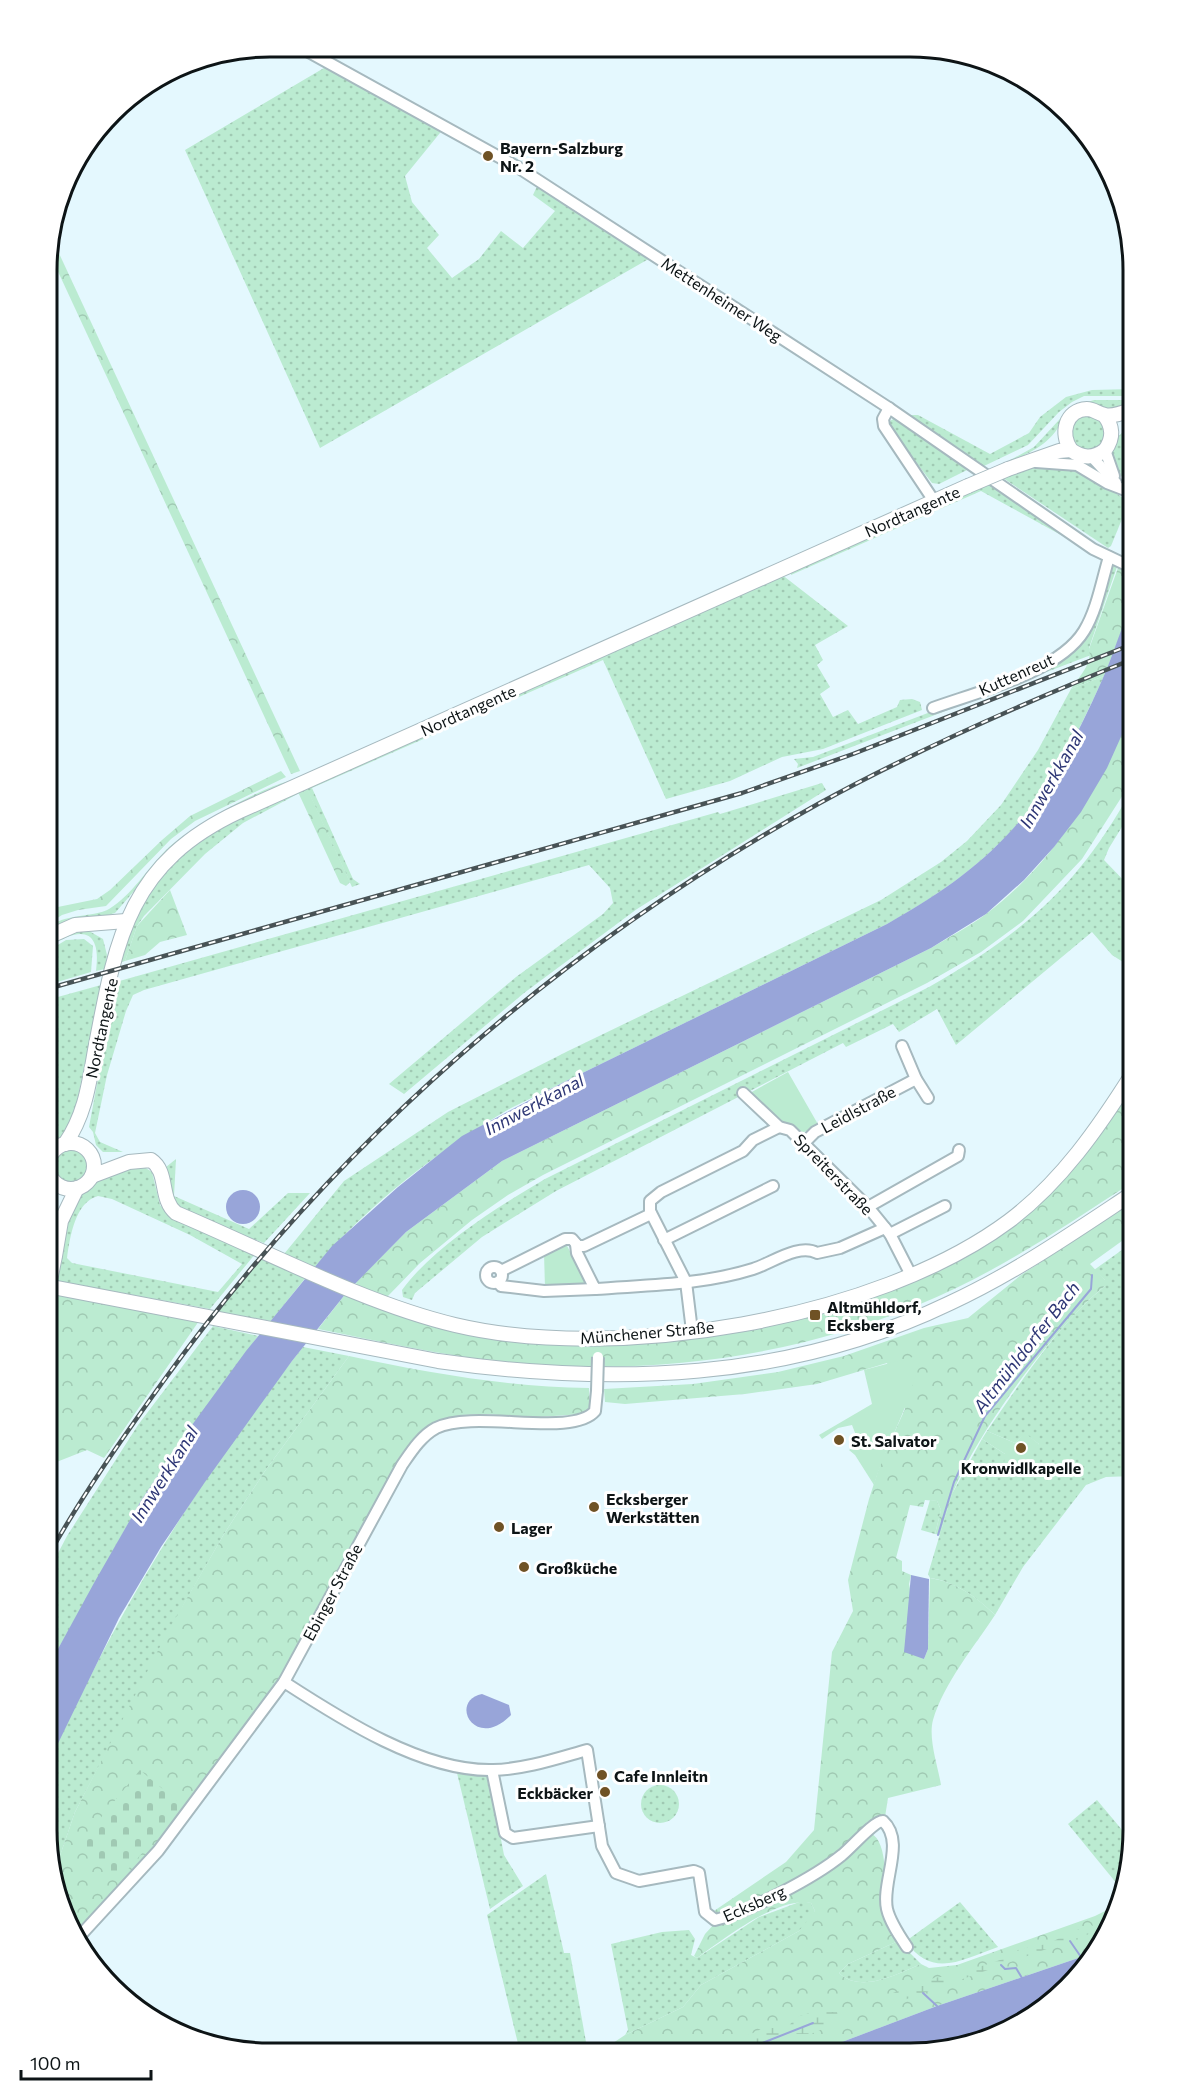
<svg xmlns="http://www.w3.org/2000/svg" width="1180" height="2100" font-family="Commissioner,sans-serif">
	<defs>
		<pattern id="grass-dots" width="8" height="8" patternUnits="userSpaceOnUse" patternTransform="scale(1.5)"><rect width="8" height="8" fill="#bbebd1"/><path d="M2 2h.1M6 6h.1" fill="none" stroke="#a0c9b3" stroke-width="1.8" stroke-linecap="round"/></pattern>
		<pattern id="forest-crowns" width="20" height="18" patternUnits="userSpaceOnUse" patternTransform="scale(1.5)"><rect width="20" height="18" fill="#bbebd1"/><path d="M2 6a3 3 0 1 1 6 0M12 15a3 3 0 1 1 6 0" fill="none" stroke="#a0c9b3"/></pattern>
		<pattern id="wetland-marsh" width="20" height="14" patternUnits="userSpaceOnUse" patternTransform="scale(1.5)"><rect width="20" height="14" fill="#bbebd1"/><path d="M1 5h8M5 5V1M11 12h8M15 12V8" fill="none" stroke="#a0c9b3"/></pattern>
		<pattern id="cemetery-stones" width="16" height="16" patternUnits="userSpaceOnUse" patternTransform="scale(1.5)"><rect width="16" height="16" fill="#bbebd1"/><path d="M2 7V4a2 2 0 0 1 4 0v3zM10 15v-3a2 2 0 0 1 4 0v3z" fill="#a0c9b3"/></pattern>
	</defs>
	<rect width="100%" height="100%" fill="#e4f8fe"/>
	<g fill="url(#grass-dots)" fill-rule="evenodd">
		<polygon points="329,65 444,128 405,176 412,202 439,235 427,248 452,278 479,259 501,231 523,248 555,211 533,195 538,184 652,257 320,448 185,150"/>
		<polygon points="1133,389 1133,396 1084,396 1072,402 1059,412 1028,445 984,466 908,415 918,415 990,454 1029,433 1040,417 1066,397 1092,390"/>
		<path d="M1094,400H1133V405L1063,418C1051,448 1021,456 994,469L1034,447L1071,407Z"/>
		<circle cx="1088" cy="432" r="18"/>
		<polygon points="895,418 969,469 939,484 932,483 891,430 888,422"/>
		<polygon points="1133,421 1133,487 1116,471 1111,453 1118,437"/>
		<polygon points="1038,466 1080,469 1129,502 1111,546 1108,548 1003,478"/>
		<polygon points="983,485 991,485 1070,540 981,491 791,575 791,570"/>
		<polygon points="1118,564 1089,648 1091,655 797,768 798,764 794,759 813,757 993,688 1072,648 1110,565"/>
		<polygon points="781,574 848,626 815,645 823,660 817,665 830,687 820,694 833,717 848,710 858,724 897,707 900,700 912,699 920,702 922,710 823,749 782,757 730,781 666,799 603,660 312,788 353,879 360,884 352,887 307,789 243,823 205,854 144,916 137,926 125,961 119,963 134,917 163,871 217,827"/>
		<path d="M1104,676C1048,800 1007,857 887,924L511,1108C439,1150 370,1203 315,1267L284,1254L344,1181L448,1112L568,1051L881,900L941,862L967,841L1001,805L1038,750L1071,689Z"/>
		<path d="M289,781L155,867L115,913L48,932C53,913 95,918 109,909C132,895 147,869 166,850C190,827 258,789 289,781Z"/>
		<polygon points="822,783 826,790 637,909 524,993 404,1094 389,1084 516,977 603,914 613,903 610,888 589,865 144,990 133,995 126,1011 107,1075 95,1133 100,1142 123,1152 103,1152 96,1145 93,1132 89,1127 116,982 718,812 720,814"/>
		<path d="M1133,787V809L1109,848L1104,860L1133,890V955L1129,961L1123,962L1112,955L1092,932L956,1045L937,1009L899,1032L893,1024L846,1047L843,1043L556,1191L482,1237L415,1293L412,1300L403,1297L402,1290C434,1246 499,1206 545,1179L929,987C1024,933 1080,885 1133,787Z"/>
		<path d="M80,930L89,931L103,939L107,955L105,969L96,971C102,927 79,926 48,948V943Z"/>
		<polygon points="84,939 93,946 91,972 47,985 48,951 66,940"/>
		<polygon points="101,985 73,1121 64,1138 47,1146 47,1000"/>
		<circle cx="71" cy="1166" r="17"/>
		<polygon points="176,1159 174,1196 249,1229 288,1193 310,1193 264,1243 202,1220 173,1204 166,1167"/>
		<path d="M141,1165L152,1172L160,1205L171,1218L256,1253L210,1309L57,1281C61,1257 63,1219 75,1198C79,1190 89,1187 94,1178ZM98,1196L112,1199L190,1235L242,1264L218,1292L72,1263L67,1258C70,1237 75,1202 98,1196Z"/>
		<path d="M47,1181C61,1201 55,1237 47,1258Z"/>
		<path d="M1133,1242V1476L1106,1477L1086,1485L1023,1567L995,1615C978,1598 954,1581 930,1578L928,1574L952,1494L982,1439L1005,1454L1039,1444L1025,1434L1015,1443L987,1431C1022,1381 1057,1325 1105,1286V1280L1094,1270Z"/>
		<polygon points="263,1255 307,1276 271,1321 218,1312"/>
		<polygon points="213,1326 258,1336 142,1499 47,1669 47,1574 67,1536 138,1425"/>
		<path d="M303,1347L349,1356L265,1471L224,1534L184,1604L75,1812L54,1873C50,1848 40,1788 47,1765C57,1734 77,1703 91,1675C150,1558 222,1449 303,1347Z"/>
		<polygon points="930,1500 937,1501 941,1510 935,1534 921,1530"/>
		<polygon points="456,1769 488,1772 504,1855 523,1886 490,1909"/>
		<circle cx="660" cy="1804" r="19"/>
		<polygon points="1097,1800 1133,1843 1122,1890 1068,1824"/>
		<polygon points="546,1874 564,1953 570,1953 588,2053 520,2052 487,1915"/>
		<polygon points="802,1901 811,1903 815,1911 811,1919 799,1931 701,1985 683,2007 625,2035 628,2030 611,1944 662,1932 689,1930 695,1939 691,1955 697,1958 759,1917"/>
		<path d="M960,1902L998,1947C963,1959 932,1980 906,1941Z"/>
		<path d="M898,1941L921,1964C897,1974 861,1994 839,1973L848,1964Z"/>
	</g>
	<g fill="url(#forest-crowns)">
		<polygon points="50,234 300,771 291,774 48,250"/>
		<path d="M1133,526V602L1104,676L1071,689C1079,677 1093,663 1089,649Z"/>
		<path d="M1133,710V776L1128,787L1082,859L1023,921L981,952L927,983L543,1175L508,1195L472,1220L420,1263L388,1296L384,1297L357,1286L356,1282L406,1232L502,1161L931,948C949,937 969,927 986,914C1056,862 1097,787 1133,710Z"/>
		<polygon points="281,771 286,777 195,821 171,839 106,906 78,910 62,915 48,924 48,909 97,899 110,890 162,840 190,816"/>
		<polygon points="307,788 350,882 346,886 340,883 298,792"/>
		<polygon points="170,890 187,935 160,942 145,955 125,961 137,926"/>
		<path d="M1133,1086V1182C1063,1227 995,1274 918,1305C787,1359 641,1377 500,1361C439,1355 378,1341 318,1329L347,1292L543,1342L587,1347L681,1338L918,1278L1048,1194L1104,1130Z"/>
		<path d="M1133,1202V1233L1090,1264L1105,1280V1286C1055,1326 975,1435 952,1495C948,1508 944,1521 940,1535L935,1534L941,1510L937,1501L925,1500L923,1507L910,1505L896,1558L902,1561V1571L911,1575L909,1584L924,1659L928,1649L930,1578C956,1582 977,1597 995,1615C974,1647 944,1683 933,1720C928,1739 938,1766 941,1785L888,1798L885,1817L867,1822C836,1872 771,1894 720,1917L711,1913L786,1862L814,1830L832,1652L853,1611L848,1580L869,1499L881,1462L905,1409L887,1363L817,1384L745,1394L625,1404L605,1402L604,1389L693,1384L778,1372L844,1356L924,1328L968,1318L1021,1275Z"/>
		<polygon points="55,1294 199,1321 104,1458 87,1450 54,1463 47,1471 47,1330"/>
		<path d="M349,1356C429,1373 508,1387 589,1388L590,1407L582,1414L525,1418L489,1414L461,1415L440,1421L424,1432L404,1453L329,1586L283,1677L156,1849L76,1934L58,1902L54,1873L75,1812L168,1631L224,1534L265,1471Z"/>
		<path d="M870,1833C890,1841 884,1892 886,1910C888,1920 894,1931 898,1941L848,1964L839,1973C861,1994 897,1974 921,1964L929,1968L957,1965L1095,1916L1119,1904L1117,1915L1096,1952L937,2006L813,2053H598L625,2035L683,2007L701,1985L799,1931L815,1911L811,1903C778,1896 724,1939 697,1958L694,1956L705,1934L716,1922L778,1896Z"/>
	</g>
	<g fill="url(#wetland-marsh)">
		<polygon points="1090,1924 1095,1928 1095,1932 1083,1936 904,2000 891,1999 890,1994 934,1978 958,1974 1003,1959 1020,1949 1047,1944"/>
		<polygon points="813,2012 837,2012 839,2022 811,2034 790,2034 753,2053 708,2053 764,2028 788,2027 796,2017"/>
	</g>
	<polygon fill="url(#cemetery-stones)" points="140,1770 183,1806 117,1882 81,1850 89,1832"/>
	<g fill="#bbebd1">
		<polygon points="788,1072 819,1126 799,1134 785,1123 781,1124 750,1093"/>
		<polygon points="566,1244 589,1286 545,1288 544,1253"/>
		<path d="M920,1355C913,1402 887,1441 874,1485L855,1455L849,1450L859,1443L852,1425L838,1428L822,1439L819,1435L872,1404L864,1370Z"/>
		<polygon points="987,1431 1015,1443 1025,1433 1039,1444 1017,1469 1004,1463 1005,1454 982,1439"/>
	</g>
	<g fill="#98a5d9">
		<path d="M1133,602V710L1107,768L1081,812L1054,847L1024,880L986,914L931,948L502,1161L406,1232L347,1292L292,1361L205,1482L161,1547L119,1618L47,1766V1669L94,1583L142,1499L192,1425L246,1351L332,1246L398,1187L462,1136L562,1083L887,924C1004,859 1049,800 1103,678C1114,653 1121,627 1133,602Z"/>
		<circle cx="243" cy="1207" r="17"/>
		<polygon points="911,1575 929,1579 928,1649 924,1659 904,1652"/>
		<path d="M482,1694L509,1705L511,1715C475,1752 448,1701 482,1694Z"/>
		<polygon points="1096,1952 1087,1966 1046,2007 982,2042 910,2053 813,2053 937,2006"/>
	</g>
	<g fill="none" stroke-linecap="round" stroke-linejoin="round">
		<g stroke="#98a5d9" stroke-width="2">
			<polyline points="1131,1168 1133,1166"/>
			<polyline points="938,1535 954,1482 985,1416 1091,1289 1092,1275"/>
			<polyline points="1070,1941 1081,1957"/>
			<polyline points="1001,1965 1005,1969 1016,1968 1022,1978"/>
			<polyline points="923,1993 937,2006"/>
			<polyline points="737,2053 813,2023"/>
		</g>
		<defs>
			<g id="street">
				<polyline points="300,47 519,168 889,408 1093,549 1133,568"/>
				<polyline points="889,408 883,419 884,426 934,501"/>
				<polyline points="1105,450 1114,476"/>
				<polyline points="1091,456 1116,483"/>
				<polyline points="1036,462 1077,465 1107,483 1133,493"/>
				<path d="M933,708C977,692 1059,672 1084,631C1097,610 1102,580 1109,557"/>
				<polyline points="902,1046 916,1079 928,1098"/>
				<polyline points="743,1093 779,1127 790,1130 868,1207 890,1234 911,1275"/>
				<polyline points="804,1143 815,1132 916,1079"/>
				<polyline points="868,1207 958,1156 959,1150"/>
				<polyline points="890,1234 945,1206"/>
				<polyline points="664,1240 773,1186"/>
				<path d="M576,1244L577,1253L595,1289C648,1285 702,1285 753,1269C772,1263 799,1243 817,1253L840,1248L885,1228"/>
				<circle cx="494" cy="1275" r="8"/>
				<polyline points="501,1271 565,1239 572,1239 578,1246 584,1246 651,1214"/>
				<polyline points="498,1282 501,1286 544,1291 595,1289"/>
				<polyline points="692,1331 686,1282 650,1211 650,1201 661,1192 743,1151 753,1140 779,1127"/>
				<path d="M284,1682C341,1719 423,1772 493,1770C526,1769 555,1759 587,1750L602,1846L616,1873L639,1881L694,1871L699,1873L705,1912L715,1920C749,1912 815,1877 842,1855C851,1848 874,1821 883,1821C906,1842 881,1882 887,1909C890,1922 899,1935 907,1947"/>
				<polyline points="492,1770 505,1833 513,1838 599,1826"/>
				<path d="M78,1938L158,1851L284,1682L402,1465C411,1452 421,1436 436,1428C475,1409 572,1438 595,1411L597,1391"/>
			</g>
			<g id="secondary">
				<path d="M1104,415C1113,426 1114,438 1105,450C1093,459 1082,458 1071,450C1060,434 1065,410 1087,409C1094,409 1098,414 1105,415C1113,417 1125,412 1133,409"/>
				<polyline points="1008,469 1059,451 1071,450"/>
				<polyline points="48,937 75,925 126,921"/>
				<circle cx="71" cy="1166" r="23"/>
				<path d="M65,1144C85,1115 89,1084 95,1050C116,939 128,863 240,811L968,486"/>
				<path d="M92,1176L129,1162L151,1160C169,1172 159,1199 176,1213C264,1250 363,1303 455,1325C616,1363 876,1320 1009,1221C1061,1182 1099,1127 1133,1073"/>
				<polyline points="55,1256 61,1221 77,1188"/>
				<path d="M47,1286L438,1361C613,1386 788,1381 950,1303C1015,1273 1074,1232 1133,1193"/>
			</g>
		</defs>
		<use href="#street" stroke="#a6b9bf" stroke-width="14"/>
		<use href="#secondary" stroke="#a6b9bf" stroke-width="16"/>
		<use href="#street" stroke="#fff" stroke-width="10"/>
		<use href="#secondary" stroke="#fff" stroke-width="14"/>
		<defs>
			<g id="rail">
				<polyline points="47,989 742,793 853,754 1133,644"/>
				<path d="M47,1558C81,1497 121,1440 162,1383C335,1143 560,947 818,804C920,748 1026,702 1133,659"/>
			</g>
		</defs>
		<use href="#rail" stroke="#485356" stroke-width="4.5"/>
		<use href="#rail" stroke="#fff" stroke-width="2" stroke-dasharray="7" stroke-linecap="butt"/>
		<defs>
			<polyline id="street-bridge" points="597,1391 598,1357"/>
			<g id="secondary-bridge">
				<polyline points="968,486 1008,469"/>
				<polyline points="47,1295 55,1256"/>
			</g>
		</defs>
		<use href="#street-bridge" stroke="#a6b9bf" stroke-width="14" stroke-linecap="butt"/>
		<use href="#secondary-bridge" stroke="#a6b9bf" stroke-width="16" stroke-linecap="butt"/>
		<use href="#street-bridge" stroke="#fff" stroke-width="10"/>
		<use href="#secondary-bridge" stroke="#fff" stroke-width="14"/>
	</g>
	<g fill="#6f5225" stroke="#fff" stroke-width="2">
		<circle cx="488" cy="156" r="6"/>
		<rect x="809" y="1309" width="12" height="12" rx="3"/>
		<circle cx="839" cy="1440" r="6"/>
		<circle cx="1021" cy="1448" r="6"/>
		<circle cx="594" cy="1507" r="6"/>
		<circle cx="499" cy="1527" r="6"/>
		<circle cx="524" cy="1567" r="6"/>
		<circle cx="602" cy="1775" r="6"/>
		<circle cx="605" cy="1792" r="6"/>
	</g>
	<g text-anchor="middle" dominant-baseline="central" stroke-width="6" stroke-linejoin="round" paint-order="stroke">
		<g font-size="16" font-weight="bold" fill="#0d1416" stroke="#fff" text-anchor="start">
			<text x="500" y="147">Bayern-Salzburg<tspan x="500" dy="18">Nr. 2</tspan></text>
			<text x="827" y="1306">Altmühldorf,<tspan x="827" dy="18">Ecksberg</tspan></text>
			<text x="851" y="1440">St. Salvator</text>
			<text x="1021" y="1467" text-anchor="middle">Kronwidlkapelle</text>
			<text x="606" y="1498">Ecksberger<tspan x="606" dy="18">Werkstätten</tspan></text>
			<text x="511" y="1527">Lager</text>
			<text x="536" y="1567">Großküche</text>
			<text x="614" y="1775">Cafe Innleitn</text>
			<text x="593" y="1792" text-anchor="end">Eckbäcker</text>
		</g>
		<g font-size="16" fill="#0d1416" stroke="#fff">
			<text transform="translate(722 299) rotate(33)">Mettenheimer Weg</text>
			<text transform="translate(912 511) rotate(-24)">Nordtangente</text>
			<text transform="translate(1016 674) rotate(-24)">Kuttenreut</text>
			<text transform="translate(468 710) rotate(-24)">Nordtangente</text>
			<text transform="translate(101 1028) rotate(-78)">Nordtangente</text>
			<text transform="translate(858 1109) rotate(-28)">Leidlstraße</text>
			<text transform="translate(834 1174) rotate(46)">Spreiterstraße</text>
			<text transform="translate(647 1332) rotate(-5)">Münchener Straße</text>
			<text transform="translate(332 1592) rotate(-62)">Ebinger Straße</text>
			<text transform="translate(754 1903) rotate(-24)">Ecksberg</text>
		</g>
		<g font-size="18" font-style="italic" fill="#2d3675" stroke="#fff">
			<text transform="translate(1051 779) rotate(-60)">Innwerkkanal</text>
			<text transform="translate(534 1104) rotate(-28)">Innwerkkanal</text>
			<text transform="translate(1026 1347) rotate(-52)">Altmühldorfer Bach</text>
			<text transform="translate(164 1474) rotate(-58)">Innwerkkanal</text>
		</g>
	</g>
	<path d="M0 0H1180V2100H0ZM270 57H910A213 213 0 0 1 1123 270V1830A213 213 0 0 1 910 2043H270A213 213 0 0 1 57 1830V270A213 213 0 0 1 270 57Z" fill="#fff" fill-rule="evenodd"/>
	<path fill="none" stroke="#0d1416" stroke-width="3" d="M270 57H910A213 213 0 0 1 1123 270V1830A213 213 0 0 1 910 2043H270A213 213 0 0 1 57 1830V270A213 213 0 0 1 270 57Z"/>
	<path d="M21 2070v9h130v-9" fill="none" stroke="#0d1416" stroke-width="3"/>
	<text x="30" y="2070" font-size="18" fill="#0d1416" stroke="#ffffff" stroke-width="4.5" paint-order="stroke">100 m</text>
</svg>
